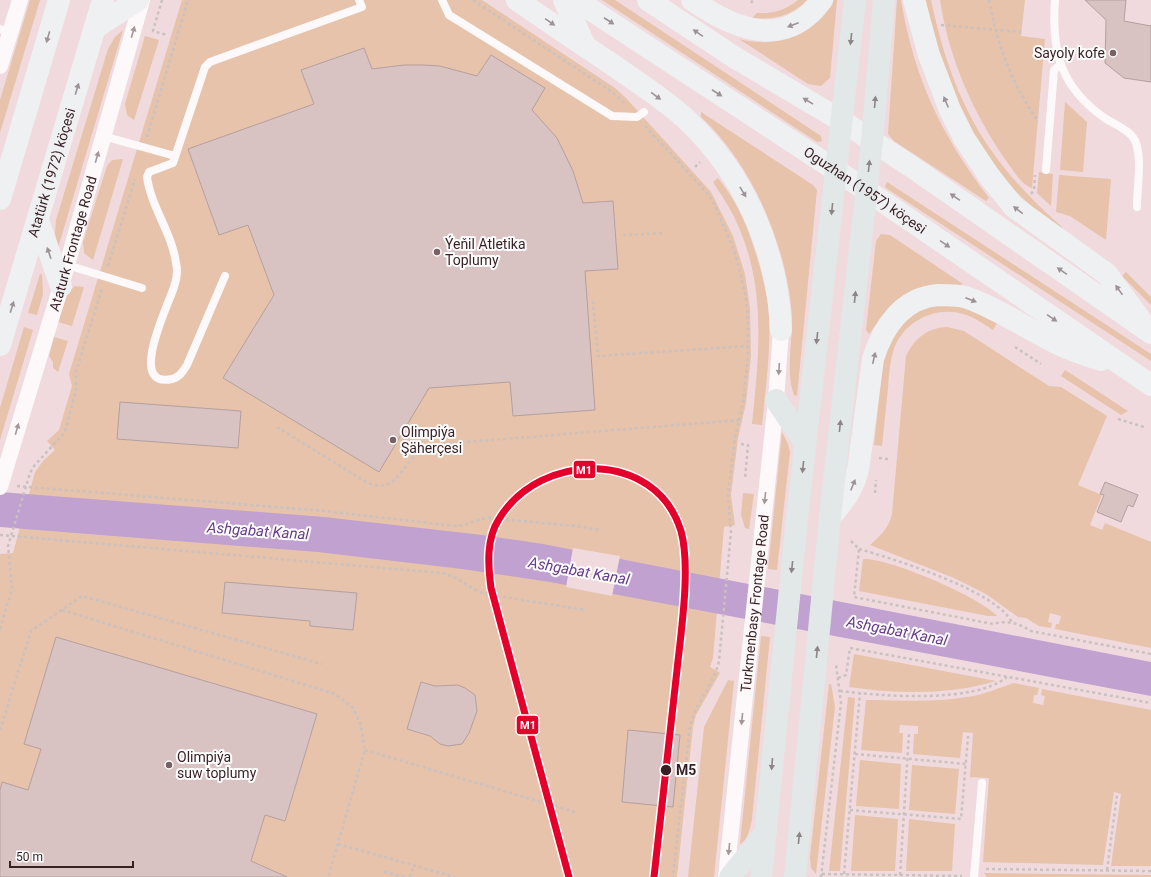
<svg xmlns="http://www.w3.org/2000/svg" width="1151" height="877" font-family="Roboto,sans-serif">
	<rect width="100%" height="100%" fill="#f0dadd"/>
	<g fill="#e6c3aa">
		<polygon points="30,0 40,0 0,133 0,100"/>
		<polygon points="182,0 482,0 615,88 626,98 711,192 733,236 745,274 750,308 751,356 746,403 738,438 731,495 735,525 724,527 713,658 710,667 720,673 696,715 693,727 677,877 0,877 0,554 13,553 35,472 43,461 55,450 47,441 59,430 72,386 69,374"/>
		<polygon points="602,0 615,0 821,136 822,141 817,142"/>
		<path d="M798,0H807C792,16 773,20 752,18L757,13C773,14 786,10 798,0Z"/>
		<path d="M834,0H837L830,78L821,86L808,84L739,39C777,49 815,36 834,0Z"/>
		<path d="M897,0H901C914,78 941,135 989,198L986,201L894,141L888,134Z"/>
		<path d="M926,0H931C952,99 985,160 1062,227L1058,231L1012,188L977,140L956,103L931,28Z"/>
		<path d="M940,0H1025L1021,36L1045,39L1032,188C1022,185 1013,170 1007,162C973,113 949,59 940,0Z"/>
		<polygon points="123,30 58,248 55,234 56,220 108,49 115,37"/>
		<polygon points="145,36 159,40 134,120 127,115 125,104"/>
		<polygon points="1065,102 1087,122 1083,172 1060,170"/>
		<path d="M701,112L813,185L817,190L797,396L794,395C785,370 793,342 792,316C787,247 753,165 701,117Z"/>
		<polygon points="123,159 93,260 84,253 83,242 107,166 112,160"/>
		<polygon points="1039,172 1053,174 1051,206 1037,193"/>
		<polygon points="1059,175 1111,179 1106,240 1070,216 1056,212"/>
		<path d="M718,178C735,199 746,222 754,248C760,266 765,285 768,304C772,344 766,385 762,425L752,424C759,356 767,286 736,221C730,207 721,195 713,182Z"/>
		<polygon points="887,182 1151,354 1151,361 886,188 885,186"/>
		<polygon points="881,234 890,235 963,284 887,310 869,334 866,330 876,241"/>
		<polygon points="1126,272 1151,297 1151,305 1122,276"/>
		<polygon points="40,274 42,275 43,294 37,315 28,313"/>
		<polygon points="75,286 84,287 72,326 58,322 68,293"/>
		<path d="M931,305H960L997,323L993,330C984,324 974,317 963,314C937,306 906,320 895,346C890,359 889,374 888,388C886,407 884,427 882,446L874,445L883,362L887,343L909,316Z"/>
		<polygon points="24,327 33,330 0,440 0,408"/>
		<path d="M947,327L964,331L1049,386L1061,387L1107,416L1078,485L1102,495L1090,525L1102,530L1105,523L1151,542V648L1055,629L1056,624H1059L1061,616L1050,613L1048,622L1052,623L1051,628L1039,626L1026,618L1018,617L986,594L954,578L870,545C880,536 889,528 892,514L906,356C915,338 927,328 947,327Z"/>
		<polygon points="54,337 68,341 58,372 53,368 53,362 49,356"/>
		<polygon points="1065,370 1128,411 1121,415 1061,376"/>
		<polygon points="782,432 788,444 790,452 777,570 768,569"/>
		<polygon points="743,493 754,494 749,529 745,528 741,515"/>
		<path d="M863,559C887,557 980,597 997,616H988L859,591Z"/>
		<path d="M761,636L770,637L752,819C750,828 748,840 740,844Z"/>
		<path d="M854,654L996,681C950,695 896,694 849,687Z"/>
		<polygon points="728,680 734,681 714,877 688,877 704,727"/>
		<path d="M1014,683L1039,688L1037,695H1034L1033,703L1043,705L1045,696L1041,695L1042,689L1151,710V866H1111L1121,794L1114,792L1103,865L983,862L989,778L970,777L973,733L963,732L960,758L913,754L914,734H918V726L900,725L899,733H903L902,753L861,750L866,700C900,700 933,703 967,697C984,695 998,688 1014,683Z"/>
		<polygon points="829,684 831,684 835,707 816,874 811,868 810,857"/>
		<polygon points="848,697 855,698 840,871 829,871"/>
		<polygon points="860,760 901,764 899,809 856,806"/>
		<polygon points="912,765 959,769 955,814 909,810"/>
		<polygon points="855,815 898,819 895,871 851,871"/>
		<polygon points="909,819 955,824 952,871 906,871"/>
		<polygon points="984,873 1151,875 1151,877 987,877"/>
	</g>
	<polygon fill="#c0a1d0" points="0,492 324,517 482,535 543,544 1151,662 1151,696 550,582 462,569 318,552 0,527"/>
	<polygon fill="#f0dadd" points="573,548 620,556 612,596 566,587"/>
	<g fill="#d8c2c2" stroke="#b5a09f">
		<polygon points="1085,0 1126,0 1124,21 1151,26 1151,82 1124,78 1105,63 1106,20"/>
		<polygon points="364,48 372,69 404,65 423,65 440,66 477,76 491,55 545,88 532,110 557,138 573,171 583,203 613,201 618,269 585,271 595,410 513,416 510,382 429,388 379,472 223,378 274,295 248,225 219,235 188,149 314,104 301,70"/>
		<polygon points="120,402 241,411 238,448 117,439"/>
		<polygon points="1105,482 1138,495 1133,507 1128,505 1121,522 1097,512 1104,495 1100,494"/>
		<polygon points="225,582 357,593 353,630 310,626 310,621 222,613"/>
		<polygon points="56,637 317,714 285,821 265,815 251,861 287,877 0,877 0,790 2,782 28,790 41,749 24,744"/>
		<polygon points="421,682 435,686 458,685 465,688 475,695 477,711 469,733 462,744 448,746 440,744 430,736 407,729"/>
		<polygon points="628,730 680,735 673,807 622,802"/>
	</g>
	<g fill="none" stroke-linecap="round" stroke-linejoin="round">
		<g stroke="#cac1c1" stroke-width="2.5" stroke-dasharray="3 3" stroke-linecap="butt">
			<polyline points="162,0 153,31 167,35"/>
			<polyline points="473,0 612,92 626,105"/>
			<path d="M989,0C997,44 1012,84 1038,121"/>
			<polyline points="751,3 753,0"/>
			<polyline points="941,25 1021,32"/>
			<path d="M645,126L708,194L715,206L734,249L746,297L748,321V356L743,403L735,438L728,496L731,532L719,661C714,685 695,703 690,726L673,877"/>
			<polyline points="147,137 188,0"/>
			<polyline points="695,167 700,162"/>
			<polyline points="1031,194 1034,190 1035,175"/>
			<polyline points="623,235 665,233"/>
			<polyline points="108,266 135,179"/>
			<polyline points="593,301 598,356 748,346"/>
			<polyline points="1015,347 1041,364"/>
			<polyline points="1118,419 1144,427"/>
			<path d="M277,427L366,482C395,495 399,470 416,455C424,448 433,446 442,444L739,420"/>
			<polyline points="741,444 748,445 745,479"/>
			<polyline points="879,458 888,459"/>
			<path d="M17,486L324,511L455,526C467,526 476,519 488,518L576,526L600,530"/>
			<polyline points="875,493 876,480"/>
			<path d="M0,535L442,573C463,578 467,588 485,594L586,610"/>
			<path d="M851,541L859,549L854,597L993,624C1006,620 1019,623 1031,631L1151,654"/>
			<path d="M859,549C891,558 1000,592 1012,623"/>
			<polyline points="62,610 335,694 353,708 361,725 365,750 328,877"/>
			<polyline points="0,629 12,588 8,546 30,473 34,466 65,432 76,390 76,372 102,288"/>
			<polyline points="838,678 846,675 850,648 1151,703"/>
			<path d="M840,691C881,696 974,704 1007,677"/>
			<polyline points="0,730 31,631 82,596 322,664"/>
			<polyline points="365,750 578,813"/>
			<polyline points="855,754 966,764"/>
			<polyline points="850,810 961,819 968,736"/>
			<polyline points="338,844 455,877"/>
			<polyline points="986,869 1151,871"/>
			<polyline points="1107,870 1117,795"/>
			<polyline points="384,872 406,877"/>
			<polyline points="822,874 962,876"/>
			<polyline points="844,874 860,693"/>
			<polyline points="900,875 909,734"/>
			<polyline points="410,877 414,865"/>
			<polyline points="821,877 841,703 836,665"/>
		</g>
		<g stroke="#fdf9fa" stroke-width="8">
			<polyline points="442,0 449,15 612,116 637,117 644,112"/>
			<path d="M1055,0C1051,52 1061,88 1106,119C1116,125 1132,131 1136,143C1142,160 1137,189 1137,207"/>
			<polyline points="0,29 10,33"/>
			<polyline points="103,136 175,156"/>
			<polyline points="1046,170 1054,70 1060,65"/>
			<polyline points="67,265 142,288"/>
			<path d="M225,276L187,365C183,371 180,377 172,379C126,389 169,304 174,287C177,279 178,271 176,263C172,233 151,207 147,177L149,172L173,163L205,67L210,62L362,7L359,0"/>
			<polyline points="974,877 982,783"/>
		</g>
		<g stroke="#fdf9fa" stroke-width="16">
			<polyline points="0,66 20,0"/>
			<path id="s1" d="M0,487L61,286L142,0"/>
			<path id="s2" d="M726,877L776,400L781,330"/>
		</g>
		<g stroke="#eff0f1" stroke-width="22">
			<path d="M517,0C549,22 581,44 613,65C638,83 666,100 688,121C745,175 778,252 781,330"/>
			<polyline points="564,0 585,46"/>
			<path id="s3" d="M576,0L866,190L1151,385"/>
			<polyline points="648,0 734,57 842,121 912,167 1151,333"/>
			<path d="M692,0C735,30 785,50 822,0"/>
			<polyline points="914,0 929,55 950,110 964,138 989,176 1014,207 1107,274 1140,319"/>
			<polyline points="95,28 138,0"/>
			<polyline points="0,199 59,0"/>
			<polyline points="38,220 61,286"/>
			<path id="s4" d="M0,345L103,0"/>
			<path d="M830,517C845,500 852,491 858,470L873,359C883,327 902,298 938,295C947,295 957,295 965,297C1001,309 1032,333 1067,348C1078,353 1090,356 1101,360"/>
		</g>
		<g stroke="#e1e8e7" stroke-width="22">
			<polyline points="776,400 805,443"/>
			<polyline points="730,877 766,832"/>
			<polyline points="761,877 796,528 855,0"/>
			<polyline points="795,877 830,517 872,141 884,0"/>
		</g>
		<defs>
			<path id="metro-1" d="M569,877L491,588C488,565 486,539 499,519C540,451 656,449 681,531C691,567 681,632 677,670C669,739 662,808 654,877"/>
		</defs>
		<use href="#metro-1" stroke="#fdfdfd" stroke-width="10"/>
		<use href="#metro-1" stroke="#e4002b" stroke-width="7"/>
	</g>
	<defs><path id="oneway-solid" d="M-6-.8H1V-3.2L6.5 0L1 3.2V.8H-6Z"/></defs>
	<g fill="#9d9294">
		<use href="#oneway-solid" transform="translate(609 21) rotate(33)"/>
		<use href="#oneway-solid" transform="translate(550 22) rotate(35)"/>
		<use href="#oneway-solid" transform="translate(793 25) rotate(159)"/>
		<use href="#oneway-solid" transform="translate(698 33) rotate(-146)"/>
		<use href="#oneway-solid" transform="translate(48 37) rotate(106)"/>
		<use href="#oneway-solid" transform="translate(77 89) rotate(-73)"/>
		<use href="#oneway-solid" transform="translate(717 93) rotate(33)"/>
		<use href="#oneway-solid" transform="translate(656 96) rotate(36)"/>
		<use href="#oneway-solid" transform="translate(808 101) rotate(-149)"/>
		<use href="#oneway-solid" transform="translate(946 102) rotate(-113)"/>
		<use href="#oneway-solid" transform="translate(743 192) rotate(59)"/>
		<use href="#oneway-solid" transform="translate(955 197) rotate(-146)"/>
		<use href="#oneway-solid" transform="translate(1018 210) rotate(-142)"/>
		<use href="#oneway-solid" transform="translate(945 244) rotate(34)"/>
		<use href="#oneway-solid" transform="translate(49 253) rotate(-109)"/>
		<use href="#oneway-solid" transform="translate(1062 271) rotate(-145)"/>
		<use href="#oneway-solid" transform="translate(1119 290) rotate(-126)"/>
		<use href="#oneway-solid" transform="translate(971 300) rotate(21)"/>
		<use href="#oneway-solid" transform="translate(12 307) rotate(-73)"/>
		<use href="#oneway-solid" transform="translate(1052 318) rotate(34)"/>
		<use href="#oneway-solid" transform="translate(874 358) rotate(-77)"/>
		<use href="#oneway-solid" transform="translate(853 485) rotate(-68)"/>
	</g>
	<g fill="#a49799">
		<use href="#oneway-solid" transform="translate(133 32) rotate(-74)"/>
		<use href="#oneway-solid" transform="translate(97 157) rotate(-74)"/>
		<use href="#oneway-solid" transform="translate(779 369) rotate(94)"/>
		<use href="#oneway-solid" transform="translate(17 429) rotate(-74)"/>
		<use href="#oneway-solid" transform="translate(765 498) rotate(96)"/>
		<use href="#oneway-solid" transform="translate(742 719) rotate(96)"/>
		<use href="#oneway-solid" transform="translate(729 849) rotate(96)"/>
	</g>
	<g fill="#8c8485">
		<use href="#oneway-solid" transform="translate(851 39) rotate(96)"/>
		<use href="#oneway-solid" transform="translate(875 102) rotate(-85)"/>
		<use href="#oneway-solid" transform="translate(869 166) rotate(-84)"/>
		<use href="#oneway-solid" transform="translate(832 209) rotate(96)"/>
		<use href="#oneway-solid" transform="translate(855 297) rotate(-84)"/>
		<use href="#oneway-solid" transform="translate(817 338) rotate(96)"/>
		<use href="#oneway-solid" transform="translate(840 426) rotate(-84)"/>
		<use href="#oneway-solid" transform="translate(803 467) rotate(96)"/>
		<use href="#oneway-solid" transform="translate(792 567) rotate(96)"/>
		<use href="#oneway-solid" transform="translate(817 652) rotate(-84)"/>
		<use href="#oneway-solid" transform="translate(772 764) rotate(95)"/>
		<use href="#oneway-solid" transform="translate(799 838) rotate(-84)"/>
	</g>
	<g fill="#786064" stroke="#fdfdfd" stroke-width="1.5">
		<circle cx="1113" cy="53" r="4"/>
		<circle cx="437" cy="252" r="4"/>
		<circle cx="393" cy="440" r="4"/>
		<circle cx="169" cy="765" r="4"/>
	</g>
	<circle fill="#381f23" stroke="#fdfdfd" stroke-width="1.5" cx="666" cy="770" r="6"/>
	<g text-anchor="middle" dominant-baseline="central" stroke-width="4" stroke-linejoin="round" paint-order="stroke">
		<g font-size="14" fill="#381f23" stroke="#fdfdfd" text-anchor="start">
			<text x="1105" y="53" text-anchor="end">Sayoly kofe</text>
			<text x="445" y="244">Ýeňil Atletika<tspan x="445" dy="16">Toplumy</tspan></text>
			<text x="401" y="432">Olimpiýa<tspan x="401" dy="16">Şäherçesi</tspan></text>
			<text x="177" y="757">Olimpiýa<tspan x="177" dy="16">suw toplumy</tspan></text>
		</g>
		<g font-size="14" fill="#381f23" stroke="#fdfdfd">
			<text stroke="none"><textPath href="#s4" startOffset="180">Atatürk (1972) köçesi</textPath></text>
			<text stroke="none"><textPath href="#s3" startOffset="346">Oguzhan (1957) köçesi</textPath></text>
			<text stroke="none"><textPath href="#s1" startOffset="254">Ataturk Frontage Road</textPath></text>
			<text stroke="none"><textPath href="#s2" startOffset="275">Turkmenbasy Frontage Road</textPath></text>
		</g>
		<g font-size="14" font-weight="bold" fill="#381f23" stroke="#fdfdfd" text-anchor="start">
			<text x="676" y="770">M5</text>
		</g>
		<g font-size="15" font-style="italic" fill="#683b8a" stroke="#fdfdfd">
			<text transform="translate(258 531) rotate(4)">Ashgabat Kanal</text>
			<text transform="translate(579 571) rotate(10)">Ashgabat Kanal</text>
			<text transform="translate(897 631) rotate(11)">Ashgabat Kanal</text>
		</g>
	</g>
	<g stroke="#fdfdfd" stroke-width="1.5">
		<rect x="573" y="460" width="23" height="19" rx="4" fill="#e4002b"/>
		<rect x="516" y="715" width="23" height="20" rx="4" fill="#e4002b"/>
	</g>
	<g font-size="11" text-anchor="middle" font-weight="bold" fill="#fff">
		<text x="584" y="474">M1</text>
		<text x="528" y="729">M1</text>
	</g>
	<path d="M10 861v6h123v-6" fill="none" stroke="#381f23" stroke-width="2"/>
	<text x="16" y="861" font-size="12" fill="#381f23" stroke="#fdfdfd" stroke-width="3" paint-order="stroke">50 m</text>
</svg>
